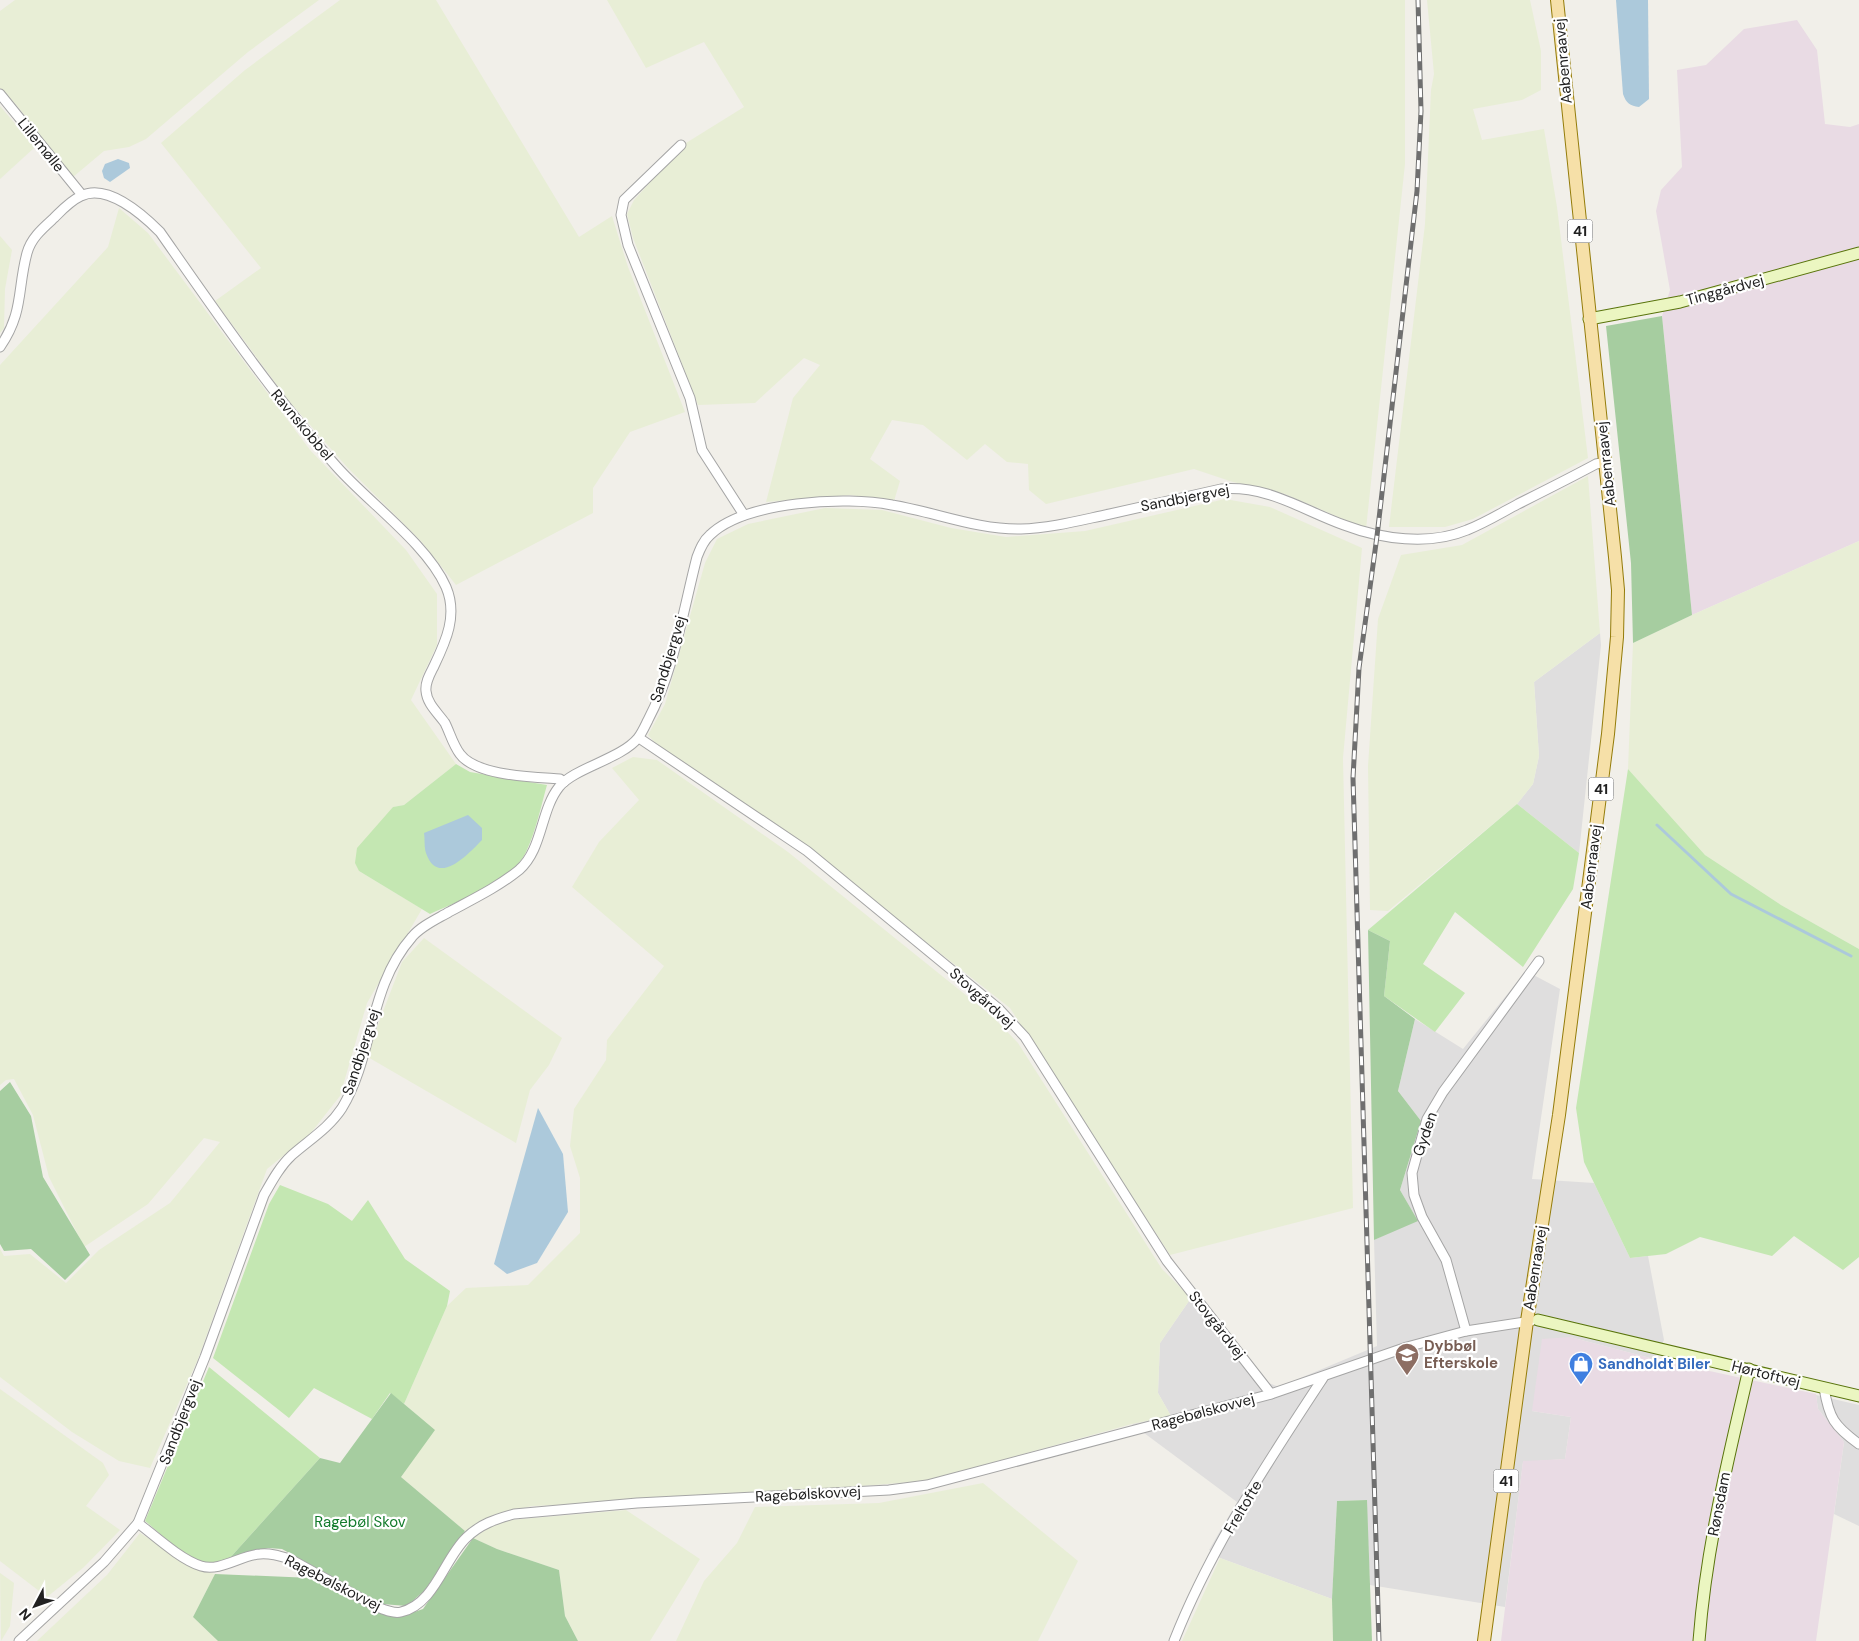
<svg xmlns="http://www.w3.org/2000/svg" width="1859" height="1641" font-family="'DM Sans',sans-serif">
	<rect width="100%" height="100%" fill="#f1efe9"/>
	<g fill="#dfdede">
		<polygon points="1600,633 1601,645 1579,853 1517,804 1533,784 1539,756 1534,682"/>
		<polygon points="1526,971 1560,989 1532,1179 1594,1183 1630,1258 1648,1256 1664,1340 1654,1359 1570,1337 1532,1411 1571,1417 1565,1459 1523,1462 1505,1607 1370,1585 1366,1500 1337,1501 1332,1599 1220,1558 1209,1550 1237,1502 1132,1424 1171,1416 1158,1393 1160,1343 1191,1298 1199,1293 1266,1382 1279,1387 1377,1346 1374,1240 1417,1220 1400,1190 1421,1121 1398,1091 1415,1019 1463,1049"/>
		<polygon points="1816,1395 1859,1405 1859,1526 1834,1514 1844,1442 1818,1409"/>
	</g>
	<g fill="#e9dbe4">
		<polygon points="1797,20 1817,50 1825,124 1850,127 1859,124 1859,541 1692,615 1662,316 1670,290 1656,211 1661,190 1682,167 1677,70 1706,65 1744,29"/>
		<polygon points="1570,1337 1654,1359 1816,1394 1818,1409 1844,1442 1816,1641 1501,1641 1523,1461 1565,1459 1571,1417 1532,1411 1542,1339"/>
	</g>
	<g fill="#e8eed6">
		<polygon points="15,0 319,0 248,52 146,139 129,147 104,151 73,177 18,107 0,88 0,11"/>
		<polygon points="340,0 436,0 579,237 612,216 628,267 685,412 630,432 593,488 593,513 456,585 421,541 347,467 288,400 215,301 261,268 161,143 245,70"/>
		<polygon points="607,0 1405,0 1405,164 1366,529 1285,494 1233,482 1194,469 1046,504 1029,490 1028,464 1007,462 985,444 967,460 923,425 892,420 870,459 900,481 894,501 850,495 766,502 793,398 820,365 804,358 755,403 698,405 633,238 627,214 634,200 686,143 744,107 704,42 646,68"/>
		<polygon points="1427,0 1530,0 1541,51 1541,90 1522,100 1473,109 1482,140 1544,129 1557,207 1588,458 1473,519 1445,527 1389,527 1425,224 1431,90 1434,74"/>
		<polygon points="0,106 35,147 0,179"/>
		<polygon points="119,208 148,233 310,450 406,550 437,594 437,645 411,700 456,764 404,805 393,807 359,871 422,909 367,1003 340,1096 310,1134 267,1169 198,1359 150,1468 119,1461 72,1432 0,1377 0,1249 4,1256 30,1254 66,1283 99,1250 170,1203 220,1142 204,1138 148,1204 84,1247 49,1177 33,1115 14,1079 6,1080 0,1085 0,365 108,247"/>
		<polygon points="0,236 12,250 5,289 4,328 0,333"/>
		<polygon points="1588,476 1600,633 1534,682 1539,756 1533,784 1517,804 1388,911 1370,910 1368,766 1378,619 1401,555 1462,545"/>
		<polygon points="1225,499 1270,507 1362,548 1343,758 1353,1208 1170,1255 1010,1008 814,854 658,746 648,735 665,704 705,563 717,539 748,524 825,508 882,510 951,528 1006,537 1085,531"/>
		<polygon points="1859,541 1859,949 1781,905 1705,855 1628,769 1633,643 1692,615"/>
		<polygon points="633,757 657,760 788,852 993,1017 1018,1043 1162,1269 1191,1298 1160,1343 1158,1393 1171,1416 1132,1424 925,1481 681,1500 532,1506 493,1515 465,1531 401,1477 434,1430 404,1404 447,1306 466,1288 528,1285 580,1233 580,1178 570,1146 574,1109 606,1060 607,1040 664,966 572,887 599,842 639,800 612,768"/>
		<polygon points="424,938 562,1038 549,1065 530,1090 516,1143 366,1056 402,962"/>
		<polygon points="0,1389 103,1463 109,1475 86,1506 120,1530 84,1567 47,1597 0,1561"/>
		<polygon points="983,1483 1078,1561 1038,1641 676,1641 704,1581 737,1543 755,1507 879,1503"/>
		<polygon points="626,1510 700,1559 650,1641 578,1641 565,1616 559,1570 497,1549 473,1538 495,1524 510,1520"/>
		<polygon points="140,1533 197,1569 215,1574 193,1617 218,1641 37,1641 107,1575"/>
		<polygon points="1220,1558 1332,1599 1333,1641 1182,1641"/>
		<polygon points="0,1573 14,1583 10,1626 1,1641"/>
	</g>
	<g fill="#c4e7b2">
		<path d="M456,764L470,772L547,785C541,806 536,831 526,852C512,882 459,901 430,914L359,871L355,863L357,848L393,807L404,805Z"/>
		<polygon points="1628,769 1705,855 1781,905 1859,949 1859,1257 1843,1270 1794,1236 1772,1256 1700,1237 1666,1254 1630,1258 1584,1162 1576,1108"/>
		<polygon points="1517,804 1579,853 1573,889 1523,967 1455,912 1423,964 1465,993 1435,1032 1384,996 1390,941 1368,930"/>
		<polygon points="280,1185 328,1204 352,1221 368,1200 405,1259 450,1291 447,1306 404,1404 390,1393 372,1419 314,1388 289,1418 213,1358 269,1204"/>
		<path d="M209,1367L320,1458L228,1560C220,1561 212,1564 204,1562C186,1559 160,1533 145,1521Z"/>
	</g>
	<g fill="#a6cda0">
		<polygon points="1662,316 1692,615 1633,643 1631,563 1606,326"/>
		<polygon points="1368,930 1390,941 1384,996 1415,1019 1398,1091 1421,1121 1400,1190 1418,1221 1374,1240"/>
		<polygon points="10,1082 31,1116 43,1177 90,1255 65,1280 31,1249 4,1251 0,1244 0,1091"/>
		<polygon points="391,1393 435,1430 401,1477 465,1531 425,1590 407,1606 382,1604 282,1549 268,1548 228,1560 320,1458 340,1463"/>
		<polygon points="1367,1500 1372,1641 1333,1641 1332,1599 1337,1501"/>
		<polygon points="473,1538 497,1549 559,1570 565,1616 578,1641 218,1641 193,1617 215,1574 312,1578 375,1610 400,1617 423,1609"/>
	</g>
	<g fill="#acc9db">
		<path d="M1616,0H1648L1649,99L1639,107C1630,106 1626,103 1623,94Z"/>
		<polygon points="118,159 129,163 130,168 110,182 104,178 102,171 105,164"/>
		<path d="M468,815L482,828V840C469,853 438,888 426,853C424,847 425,839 424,833Z"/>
		<polygon points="538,1108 563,1154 568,1212 537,1263 507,1274 494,1264"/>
	</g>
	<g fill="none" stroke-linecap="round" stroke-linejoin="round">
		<polyline stroke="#acc9db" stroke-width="3" points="1657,825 1731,894 1851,956"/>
		<defs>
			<g id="street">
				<polyline points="0,94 82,195"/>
				<polyline points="681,145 624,200 621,215 628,245 690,398 702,450 744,515"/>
				<path d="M0,347C24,312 17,290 27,253C31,238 43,228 54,218C62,210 70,201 81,196C107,183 143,215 160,232C216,312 272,394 337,467C369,503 427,544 446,587C458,615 446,641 434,666C430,674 425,682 426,691C427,704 438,713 445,723C450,733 453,745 460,754C476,776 533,777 560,779L564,782"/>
				<polyline points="639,738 807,851 999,1009 1025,1037 1167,1261 1271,1394"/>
				<polyline points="1466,1331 1446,1260 1422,1217 1414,1195 1412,1173 1427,1119 1443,1092 1539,961"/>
				<path d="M1824,1388C1829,1418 1834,1426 1859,1444"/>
				<path d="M138,1523C155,1536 181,1560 201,1566C220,1572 241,1555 260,1554C271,1553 280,1556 290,1559L375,1606C383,1609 393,1614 401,1612C435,1604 444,1559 466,1538C480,1524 496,1519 514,1514L637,1503L889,1490L927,1485L1271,1394L1407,1347L1466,1331L1531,1321"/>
				<path d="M19,1641L104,1562L138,1523L205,1357L264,1195C272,1181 280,1166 292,1155C309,1140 329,1128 342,1108C374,1055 368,987 412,937C421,926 437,919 449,912C473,899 498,887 519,870C543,849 540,811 559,787C574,768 621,759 638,738C642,733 645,726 648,720C674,671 683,611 697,557C700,549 703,541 710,535C745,501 846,496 892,505C935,512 977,530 1021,529C1052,528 1081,520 1110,514C1147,506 1184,497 1221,489C1268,485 1302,510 1344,525C1381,539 1429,546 1467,530C1485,523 1501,513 1518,504C1544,491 1570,478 1596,464L1606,462"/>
				<path d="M1174,1641C1210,1549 1269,1460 1323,1378"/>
			</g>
			<g id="secondary">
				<polyline points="1589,319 1680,302 1859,253"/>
				<polyline points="1538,1320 1859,1396"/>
				<path d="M1699,1641C1706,1548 1728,1459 1749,1369"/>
			</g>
			<polyline id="primary" points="1484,1641 1527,1321 1559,1115 1608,734 1617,637 1618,590 1615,557 1557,0"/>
		</defs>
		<use href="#street" stroke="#a5a5a5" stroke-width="11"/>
		<use href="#secondary" stroke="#59740c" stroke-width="13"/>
		<use href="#primary" stroke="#947c0a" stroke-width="14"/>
		<use href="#street" stroke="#fff" stroke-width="9"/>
		<use href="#secondary" stroke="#ebf6c1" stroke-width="11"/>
		<use href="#primary" stroke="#f6e0a8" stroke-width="12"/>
		<defs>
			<polyline id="rail" points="1379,1641 1353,778 1359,668 1377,536 1417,191 1421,111 1418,0"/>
		</defs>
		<use href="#rail" stroke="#6f6f6f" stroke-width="5"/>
		<use href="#rail" stroke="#fff" stroke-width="3" stroke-dasharray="9" stroke-linecap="butt"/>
	</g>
	<defs>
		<symbol id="school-pin" viewBox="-11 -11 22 30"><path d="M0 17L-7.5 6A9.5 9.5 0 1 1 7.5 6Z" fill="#8d6e63" stroke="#fff"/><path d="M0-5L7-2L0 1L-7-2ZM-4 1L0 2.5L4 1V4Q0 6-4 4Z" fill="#fff"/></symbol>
		<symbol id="shop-pin" viewBox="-11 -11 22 30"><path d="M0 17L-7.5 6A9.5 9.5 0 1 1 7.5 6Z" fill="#3f7fe0" stroke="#fff"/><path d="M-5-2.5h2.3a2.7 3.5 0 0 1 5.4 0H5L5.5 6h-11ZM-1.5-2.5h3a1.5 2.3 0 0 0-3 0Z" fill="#fff"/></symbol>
	</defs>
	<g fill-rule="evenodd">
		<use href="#school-pin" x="1393" y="1341" width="28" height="38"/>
		<use href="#shop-pin" x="1567" y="1350" width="28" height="38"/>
	</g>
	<g text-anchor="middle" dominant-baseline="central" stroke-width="4.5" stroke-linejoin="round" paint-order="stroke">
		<g fill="#fff" stroke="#646464" stroke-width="1">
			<rect x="1567.5" y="219.5" width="25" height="23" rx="4"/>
			<rect x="1588.5" y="777.5" width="25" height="23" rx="4"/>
			<rect x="1493.5" y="1469.5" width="25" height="23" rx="4"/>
		</g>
		<g font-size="14" font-weight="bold" fill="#212121">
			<text x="1580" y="231">41</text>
			<text x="1601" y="789">41</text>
			<text x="1506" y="1481">41</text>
		</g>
		<g font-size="15" fill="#212121" stroke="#fff">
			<text transform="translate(1563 61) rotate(-95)">Aabenraavej</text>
			<text transform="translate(41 145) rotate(51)">Lillemølle</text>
			<text transform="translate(1725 290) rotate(-15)">Tinggårdvej</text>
			<text transform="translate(302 425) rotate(50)">Ravnskobbel</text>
			<text transform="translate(1606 464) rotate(-96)">Aabenraavej</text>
			<text transform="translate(1185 498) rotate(-11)">Sandbjergvej</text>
			<text transform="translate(668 659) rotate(-73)">Sandbjergvej</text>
			<text transform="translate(1591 867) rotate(-83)">Aabenraavej</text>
			<text transform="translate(982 998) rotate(42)">Stovgårdvej</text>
			<text transform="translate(361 1052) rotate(-72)">Sandbjergvej</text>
			<text transform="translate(1425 1134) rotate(-71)">Gyden</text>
			<text transform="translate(1535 1268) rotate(-81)">Aabenraavej</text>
			<text transform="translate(1217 1325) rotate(52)">Stovgårdvej</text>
			<text transform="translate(1766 1374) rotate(14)">Hørtoftvej</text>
			<text transform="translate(1203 1412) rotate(-15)">Ragebølskovvej</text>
			<text transform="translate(180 1422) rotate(-69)">Sandbjergvej</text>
			<text transform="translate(808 1494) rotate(-3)">Ragebølskovvej</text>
			<text transform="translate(1719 1504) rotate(-79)">Rønsdam</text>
			<text transform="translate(1243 1507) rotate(-59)">Freltofte</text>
			<text transform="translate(333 1583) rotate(27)">Ragebølskovvej</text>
		</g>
		<g font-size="15" font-weight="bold" fill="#785e54" stroke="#fff" text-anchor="start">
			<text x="1424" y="1346">Dybbøl<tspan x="1424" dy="17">Efterskole</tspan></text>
		</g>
		<g font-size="15" font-weight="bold" fill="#366cbe" stroke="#fff" text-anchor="start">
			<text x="1598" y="1364">Sandholdt Biler</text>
		</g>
		<g font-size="15" fill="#137b2c" stroke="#fff">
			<text x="360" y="1522">Ragebøl Skov</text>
		</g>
	</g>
	<g transform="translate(35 1606) rotate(229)" stroke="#ffffff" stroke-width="4" paint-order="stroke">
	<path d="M0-4L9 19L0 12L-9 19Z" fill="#212121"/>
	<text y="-8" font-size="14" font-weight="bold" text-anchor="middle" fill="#212121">N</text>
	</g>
</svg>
